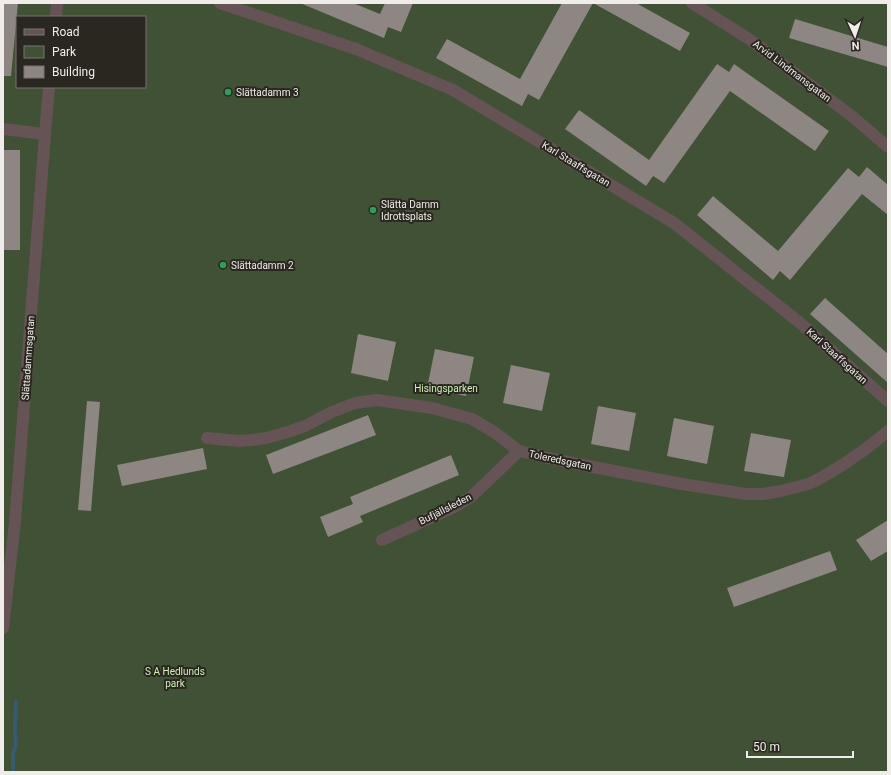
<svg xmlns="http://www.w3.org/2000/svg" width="891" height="775" font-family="Roboto,sans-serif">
	<rect width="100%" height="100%" fill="#2a2620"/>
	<path fill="#405136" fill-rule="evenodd" d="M3,3H888V772H3ZM17,17H145V87H17Z"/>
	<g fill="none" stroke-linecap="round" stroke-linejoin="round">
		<polyline stroke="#365b6f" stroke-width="4" points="13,772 13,753 16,745 15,731 16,702"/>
	</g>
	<g fill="#8d8682">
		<polygon points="3,3 18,3 11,76 3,76"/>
		<polygon points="300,3 353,3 380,14 385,3 413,3 401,32 388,27 384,38"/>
		<polygon points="562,3 636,3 690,33 680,51 593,3 539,100 528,94 522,106 436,58 447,39 520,79"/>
		<polygon points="795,19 888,47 888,67 789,38"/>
		<polygon points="717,64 729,72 734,64 829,131 815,151 730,91 664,183 653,176 646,186 565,129 579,110 649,160"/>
		<rect x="3" y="150" width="17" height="100"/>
		<polygon points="867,167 888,185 888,215 862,194 790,280 780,271 773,280 697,215 713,196 778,251 848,168 859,177"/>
		<polygon points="825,298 888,354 888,383 810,314"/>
		<polygon points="358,334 396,342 388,381 351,373"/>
		<polygon points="435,349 474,357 466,396 427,388"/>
		<polygon points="511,365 550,373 542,411 503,403"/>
		<polygon points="87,401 100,402 91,511 78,510"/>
		<polygon points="598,406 636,413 629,451 591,444"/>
		<polygon points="368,415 376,435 273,474 266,455"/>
		<polygon points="674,418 714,426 707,464 667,456"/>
		<polygon points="751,433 791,440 784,477 744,471"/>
		<polygon points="203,448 207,469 122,486 117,465"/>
		<polygon points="451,455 459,475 360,516 363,522 328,537 320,517 353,504 350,497"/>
		<polygon points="888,520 888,551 871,561 856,540"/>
		<polygon points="830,551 837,570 734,607 727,588"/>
	</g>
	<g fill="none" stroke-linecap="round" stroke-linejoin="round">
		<g stroke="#655355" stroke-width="12">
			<polyline points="220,3 356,49 453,90 674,223 799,322 888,401"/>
			<polyline points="692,3 749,39 853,117 888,147"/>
			<polyline points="56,17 57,3"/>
			<polyline points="3,129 45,134"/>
			<polyline points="207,438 239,441 252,440 266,438 288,432 305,426 332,412 355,403 377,400 432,408 472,419 494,432 519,451 562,461 682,484 746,494 763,494 781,491 808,484 819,479 844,464 867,448 888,431"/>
			<polyline points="382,540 454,507 471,497 519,451"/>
			<polyline points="3,628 15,522 45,134 49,87"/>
		</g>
	</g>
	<g fill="#2e9e5b" stroke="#2a2620" stroke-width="1.5">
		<circle cx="228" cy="92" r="4"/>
		<circle cx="373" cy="210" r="4"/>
		<circle cx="223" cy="265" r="4"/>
	</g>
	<g text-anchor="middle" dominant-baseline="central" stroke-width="4" stroke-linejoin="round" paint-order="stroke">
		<g font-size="10" fill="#efece9" stroke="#2a2620">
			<text transform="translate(792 71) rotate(37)">Arvid Lindmansgatan</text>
			<text transform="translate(576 164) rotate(31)">Karl Staaffsgatan</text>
			<text transform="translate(837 356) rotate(42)">Karl Staaffsgatan</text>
			<text transform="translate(28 358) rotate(-86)">Slättadammsgatan</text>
			<text transform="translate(560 460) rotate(12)">Toleredsgatan</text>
			<text transform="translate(445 509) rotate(-27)">Bufjällsleden</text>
		</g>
		<g font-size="10" fill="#efece9" stroke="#2a2620" text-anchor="start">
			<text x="236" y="92">Slättadamm 3</text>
			<text x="381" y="204">Slätta Damm<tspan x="381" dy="12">Idrottsplats</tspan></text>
			<text x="231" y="265">Slättadamm 2</text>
		</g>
		<g font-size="10" fill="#cdf0b8" stroke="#2a2620">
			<text x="446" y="388">Hisingsparken</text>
			<text x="175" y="671">S A Hedlunds<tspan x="175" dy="12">park</tspan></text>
		</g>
	</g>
	<rect width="891" height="775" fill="none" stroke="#efece9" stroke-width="8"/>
	<rect x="16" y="16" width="130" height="72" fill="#2a2620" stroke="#797570"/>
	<rect x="24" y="29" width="20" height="6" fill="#655355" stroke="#797570"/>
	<text x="52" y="36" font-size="12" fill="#efece9">Road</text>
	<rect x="24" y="46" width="20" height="12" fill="#405136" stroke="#797570"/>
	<text x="52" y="56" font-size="12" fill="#efece9">Park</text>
	<rect x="24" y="66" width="20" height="12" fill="#8d8682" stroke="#797570"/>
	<text x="52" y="76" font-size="12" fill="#efece9">Building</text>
	<g transform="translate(855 36) rotate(177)" stroke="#2a2620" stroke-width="3" paint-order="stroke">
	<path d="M0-3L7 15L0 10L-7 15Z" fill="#efece9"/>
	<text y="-6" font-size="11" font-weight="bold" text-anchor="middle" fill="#efece9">N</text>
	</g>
	<path d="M747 751v6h106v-6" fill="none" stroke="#efece9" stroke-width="2"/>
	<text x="753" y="751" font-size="12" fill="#efece9" stroke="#2a2620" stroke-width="3" paint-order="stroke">50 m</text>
</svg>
